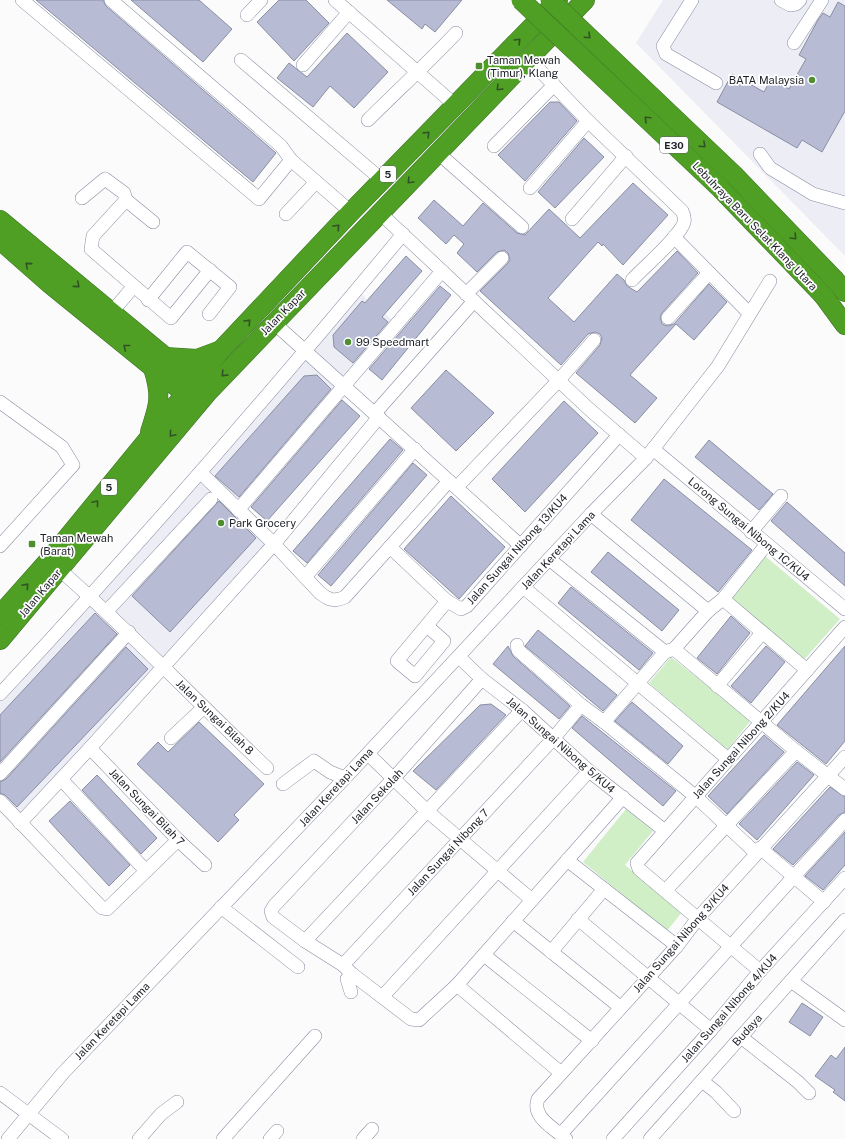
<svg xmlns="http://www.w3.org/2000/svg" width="845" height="1139" font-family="'Public Sans',sans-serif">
	<rect width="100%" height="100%" fill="#fbfbfb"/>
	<g fill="#edeef5">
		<polygon points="663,0 845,0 845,256 636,43"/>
		<polygon points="360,293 394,321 235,510 270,544 20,817 0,796 0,698"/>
	</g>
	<g fill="#d1efc6">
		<polygon points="765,556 840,619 803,661 730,599"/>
		<polygon points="671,657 751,720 727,750 649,683"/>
		<polygon points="626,809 653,831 625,865 682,912 667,931 583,862"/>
	</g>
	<g fill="#b7bcd4" stroke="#898ea5">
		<polygon points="36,0 103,0 106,6 276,153 253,182"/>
		<polygon points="131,0 199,0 232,29 203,62"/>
		<polygon points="279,0 306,0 329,23 294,61 257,22"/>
		<polygon points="387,0 462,0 435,32 425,24 422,29"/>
		<polygon points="838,2 845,6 845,111 822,152 802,140 797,148 717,102 732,74 764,92 771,79 789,89 806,59 799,55 818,20 823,13 830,17"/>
		<polygon points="347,33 388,72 354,108 330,86 313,107 277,78 289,63 307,77"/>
		<polygon points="550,102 559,102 577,121 525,181 498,155"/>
		<polygon points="584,138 604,157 555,208 538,192"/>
		<polygon points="633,183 668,215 623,265 603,244 602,246 598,242 548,298 574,322 617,274 624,280 627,286 637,292 677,251 698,273 662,313 660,317 662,324 667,326 674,324 709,284 727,302 694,340 676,324 630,375 657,398 635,423 576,373 600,345 602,338 600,334 595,332 588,334 561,365 480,291 508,263 510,260 508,253 504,250 497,252 477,272 457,253 464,244 454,235 446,244 418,218 434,200 463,226 483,203 517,233 525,235 549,209 580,238"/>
		<polygon points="406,256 422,271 382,317 388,322 353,363 334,347 333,335 362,301 365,303"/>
		<polygon points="440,286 451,295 382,380 369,369"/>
		<polygon points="446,370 494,413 456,451 411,408"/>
		<polygon points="317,375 331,389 239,497 215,476 304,376"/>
		<polygon points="342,400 360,416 267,521 251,507"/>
		<polygon points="564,401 598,433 525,512 492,479"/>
		<polygon points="390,439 403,450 307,563 293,551"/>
		<polygon points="709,440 773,494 759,510 695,457"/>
		<polygon points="413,463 427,475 331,586 318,575"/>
		<polygon points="664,479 752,550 718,592 631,520"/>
		<polygon points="451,496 505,547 459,599 404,549"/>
		<polygon points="219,501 256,538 170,632 132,596"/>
		<polygon points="787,502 845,553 845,586 771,521"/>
		<polygon points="608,552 679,610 662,631 591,572"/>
		<polygon points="571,587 653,653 639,670 558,603"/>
		<polygon points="95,613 117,634 0,762 0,715"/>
		<polygon points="731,616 750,633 717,674 697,658"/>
		<polygon points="538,630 617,695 603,711 525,646"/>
		<polygon points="508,646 513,656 570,706 559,719 493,664"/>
		<polygon points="766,646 785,662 751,703 731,686"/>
		<polygon points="845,646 845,741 826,764 777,725"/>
		<polygon points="126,647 148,669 17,807 5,795 0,793 0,782 6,779"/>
		<polygon points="632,702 683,746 668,764 615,721"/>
		<polygon points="491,704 506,715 436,790 413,771 480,705"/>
		<polygon points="582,716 676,791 663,806 572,728"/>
		<polygon points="199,722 264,784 234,815 239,820 218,842 137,764 158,742 168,752"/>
		<polygon points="764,735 784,752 727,814 708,796"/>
		<polygon points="797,762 814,775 757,840 739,824"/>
		<polygon points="97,775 157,838 141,854 82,790"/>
		<polygon points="830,787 845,797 845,812 839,815 793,865 773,849"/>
		<polygon points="70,801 130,865 109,886 49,821"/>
		<polygon points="845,832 845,865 823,890 805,876"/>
		<polygon points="802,1003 823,1017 810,1036 789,1022"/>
		<polygon points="845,1047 845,1101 833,1092 835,1090 815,1076 831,1055 836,1059"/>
	</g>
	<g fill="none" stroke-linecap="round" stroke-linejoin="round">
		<defs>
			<g id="minor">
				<polyline points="22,0 259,199 291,160"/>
				<polyline points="111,0 281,146 291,160 351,212"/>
				<polyline points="335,0 455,105"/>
				<polyline points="692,0 663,46 666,54 716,83"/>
				<polyline points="781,0 790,5 796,4 800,0"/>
				<polyline points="247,15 261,0"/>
				<polyline points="794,43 822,0"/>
				<path d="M528,58L588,121L682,211C684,215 686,220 683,225C674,242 646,265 632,280"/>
				<polyline points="241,60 382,180"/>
				<polyline points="303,65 349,12"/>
				<path d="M368,120C397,91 428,63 456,33"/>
				<polyline points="494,146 554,85"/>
				<polyline points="437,152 522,227"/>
				<polyline points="760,154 770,168 813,194 845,203"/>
				<polyline points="530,188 588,121"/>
				<polyline points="82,198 105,179 124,193 126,200"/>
				<polyline points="379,212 589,409 646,458"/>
				<polyline points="286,214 316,182"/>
				<polyline points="572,219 626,156"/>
				<polyline points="153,222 126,200 93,236 91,249 171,318 210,270"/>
				<polyline points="674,237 749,313"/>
				<polyline points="466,294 502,258"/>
				<polyline points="148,300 187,252 230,287 209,314"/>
				<polyline points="668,318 709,273"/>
				<polyline points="106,319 133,287"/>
				<polyline points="273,322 521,546"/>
				<polyline points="0,402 62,447 73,465 0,546"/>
				<polyline points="375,413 474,301"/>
				<polyline points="653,449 845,609"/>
				<path d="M201,473L274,544L320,593C329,600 334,602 345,597L449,481"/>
				<polyline points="457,487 559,380 594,340"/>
				<polyline points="238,510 442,271"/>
				<polyline points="591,514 708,611"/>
				<polyline points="751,532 781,496"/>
				<polyline points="390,547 447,601 461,609 467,606 619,435"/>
				<polyline points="549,559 665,652"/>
				<path d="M60,570C132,633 197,702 267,768"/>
				<polyline points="305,577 415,449"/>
				<polyline points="523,587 728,759"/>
				<polyline points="723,599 807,670"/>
				<polyline points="107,611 211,499"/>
				<polyline points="427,626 444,641 415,676 397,661 447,601"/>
				<polyline points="517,645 518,650 581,705 604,722 695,796 756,853"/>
				<polyline points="674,649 796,751 845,789"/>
				<polyline points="459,657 482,679 522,710 589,771 665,831"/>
				<polyline points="482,679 394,778 274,906 271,911 273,917 305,941 343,965 352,974 411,1019 419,1020 457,985 623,797"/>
				<polyline points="717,686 762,633"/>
				<path d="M0,694C139,545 273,391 403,234"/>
				<polyline points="604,722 665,652 674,649 708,611 723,599 766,545"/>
				<polyline points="171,738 203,708"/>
				<polyline points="90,748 178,840 205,865"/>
				<polyline points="368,754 427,811 532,900"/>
				<polyline points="0,774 129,632"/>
				<polyline points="61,779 146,871"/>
				<polyline points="283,784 314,761 330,772 345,778"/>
				<polyline points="0,801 102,908 107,909 178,840"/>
				<polyline points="20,823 90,748 274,544 379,417"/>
				<polyline points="760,848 824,902"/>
				<polyline points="567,860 677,946"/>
				<polyline points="666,890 796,751"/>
				<polyline points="221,907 298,967"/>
				<polyline points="578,919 711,1030"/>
				<polyline points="513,921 620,1007"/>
				<polyline points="305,941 522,710"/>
				<polyline points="551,952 604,889"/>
				<polyline points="484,955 592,1041"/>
				<polyline points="343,965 553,739 581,705"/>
				<polyline points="760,971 639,869 637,863 845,627"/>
				<polyline points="791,981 845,1020"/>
				<polyline points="457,985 561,1073"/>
				<polyline points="351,992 347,979 352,974"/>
				<polyline points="383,996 589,771"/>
				<polyline points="741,1037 798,1082 809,1093"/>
				<polyline points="702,1081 716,1092 734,1111"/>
				<polyline points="0,1093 62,1139"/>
				<polyline points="561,1134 845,820"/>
				<polyline points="8,1139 63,1073 345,778 591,514 646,458 718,366 770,281"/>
				<polyline points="139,1139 161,1114 177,1102"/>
				<polyline points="223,1139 315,1036"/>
				<polyline points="270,1139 277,1131"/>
				<polyline points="363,1139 372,1129"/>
				<path d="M566,1139C554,1128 531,1117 538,1099L677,946L698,918L845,757"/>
				<polyline points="613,1139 711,1030 760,971 845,878"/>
				<polyline points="650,1139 845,920"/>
			</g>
			<g id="highway">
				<polyline points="0,220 204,389"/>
				<polyline points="0,240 50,284 194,401"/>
				<polyline points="836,281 845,292"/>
				<polyline points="823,295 845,325"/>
				<polyline points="165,357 197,359 221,350"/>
				<path d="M150,432C159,405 162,396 153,368"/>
				<polyline points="0,615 49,560 221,350 351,212 558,0"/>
				<polyline points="0,640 208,392 585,0"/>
			</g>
		</defs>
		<use href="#minor" stroke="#868ba2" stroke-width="14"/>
		<use href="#highway" stroke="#3e7226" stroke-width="20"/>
		<use href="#minor" stroke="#fff" stroke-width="13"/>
		<use href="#highway" stroke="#4f9f25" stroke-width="19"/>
		<defs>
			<g id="highway-bridge">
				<polyline points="521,0 720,188 823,295"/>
				<polyline points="550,0 734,175 836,281"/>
			</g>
		</defs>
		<use href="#highway-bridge" stroke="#3e7226" stroke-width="20" stroke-linecap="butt"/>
		<use href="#highway-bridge" stroke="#4f9f25" stroke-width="19"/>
	</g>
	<defs><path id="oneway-chevron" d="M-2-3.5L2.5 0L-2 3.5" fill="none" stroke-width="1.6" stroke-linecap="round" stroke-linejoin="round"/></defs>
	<g stroke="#315226">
		<use href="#oneway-chevron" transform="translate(588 36) rotate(43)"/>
		<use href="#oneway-chevron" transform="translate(518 41) rotate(-46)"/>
		<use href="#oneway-chevron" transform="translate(499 88) rotate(134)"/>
		<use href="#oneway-chevron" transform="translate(647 119) rotate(-137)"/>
		<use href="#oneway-chevron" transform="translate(427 134) rotate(-46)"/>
		<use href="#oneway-chevron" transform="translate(703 145) rotate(43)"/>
		<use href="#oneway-chevron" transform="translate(410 181) rotate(134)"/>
		<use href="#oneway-chevron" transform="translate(337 227) rotate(-47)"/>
		<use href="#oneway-chevron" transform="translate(794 237) rotate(46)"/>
		<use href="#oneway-chevron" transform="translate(28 265) rotate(-139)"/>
		<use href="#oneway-chevron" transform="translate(77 285) rotate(40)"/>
		<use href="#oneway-chevron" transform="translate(248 322) rotate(-47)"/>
		<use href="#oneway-chevron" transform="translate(126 347) rotate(-141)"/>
		<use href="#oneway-chevron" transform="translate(224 374) rotate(133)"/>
		<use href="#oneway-chevron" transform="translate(172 434) rotate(130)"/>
		<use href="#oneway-chevron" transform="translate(96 503) rotate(-50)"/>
		<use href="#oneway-chevron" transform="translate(26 586) rotate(-49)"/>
	</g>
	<g fill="#4e8e30" stroke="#fff" stroke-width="1.5">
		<rect x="475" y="62" width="8" height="8" rx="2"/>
		<circle cx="812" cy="80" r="4"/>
		<circle cx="348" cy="342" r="4"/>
		<circle cx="221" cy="523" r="4"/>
		<rect x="28" y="540" width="8" height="8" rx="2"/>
	</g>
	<g text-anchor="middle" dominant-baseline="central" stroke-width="3.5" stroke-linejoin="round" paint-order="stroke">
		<g fill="#fff" stroke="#616268" stroke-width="1">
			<rect x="660" y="137" width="28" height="16" rx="3"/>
			<rect x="380" y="166" width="16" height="16" rx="3"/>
			<rect x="101" y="479" width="16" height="16" rx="3"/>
		</g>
		<g font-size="10" font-weight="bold" fill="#1d1f27">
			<text x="674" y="145">E30</text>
			<text x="388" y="174">5</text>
			<text x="109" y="487">5</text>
		</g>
		<g font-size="11" fill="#1d1f27" stroke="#fff" text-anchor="start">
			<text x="487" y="60">Taman Mewah<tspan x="487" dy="13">(Timur), Klang</tspan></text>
			<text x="804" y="80" text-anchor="end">BATA Malaysia</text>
			<text x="356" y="342">99 Speedmart</text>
			<text x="229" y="523">Park Grocery</text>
			<text x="40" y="538">Taman Mewah<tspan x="40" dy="13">(Barat)</tspan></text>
		</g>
		<g font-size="11" fill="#1d1f27" stroke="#fff">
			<text transform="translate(755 226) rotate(46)">Lebuhraya Baru Selat Klang Utara</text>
			<text transform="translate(283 312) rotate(-46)">Jalan Kapar</text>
			<text transform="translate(749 529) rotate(40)">Lorong Sungai Nibong 1C/KU4</text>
			<text transform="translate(517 549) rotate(-48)">Jalan Sungai Nibong 13/KU4</text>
			<text transform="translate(558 550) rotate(-47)">Jalan Keretapi Lama</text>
			<text transform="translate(40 593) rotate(-50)">Jalan Kapar</text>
			<text transform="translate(215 717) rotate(44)">Jalan Sungai Bilah 8</text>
			<text transform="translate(561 745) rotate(41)">Jalan Sungai Nibong 5/KU4</text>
			<text transform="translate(741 745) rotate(-48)">Jalan Sungai Nibong 2/KU4</text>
			<text transform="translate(336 787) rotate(-47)">Jalan Keretapi Lama</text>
			<text transform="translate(377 796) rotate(-47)">Jalan Sekolah</text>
			<text transform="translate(147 807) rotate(46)">Jalan Sungai Bilah 7</text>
			<text transform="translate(448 852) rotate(-47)">Jalan Sungai Nibong 7</text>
			<text transform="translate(681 938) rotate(-49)">Jalan Sungai Nibong 3/KU4</text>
			<text transform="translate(729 1008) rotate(-49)">Jalan Sungai Nibong 4/KU4</text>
			<text transform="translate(112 1021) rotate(-46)">Jalan Keretapi Lama</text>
			<text transform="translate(747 1030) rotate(-48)">Budaya</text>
		</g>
	</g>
</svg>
